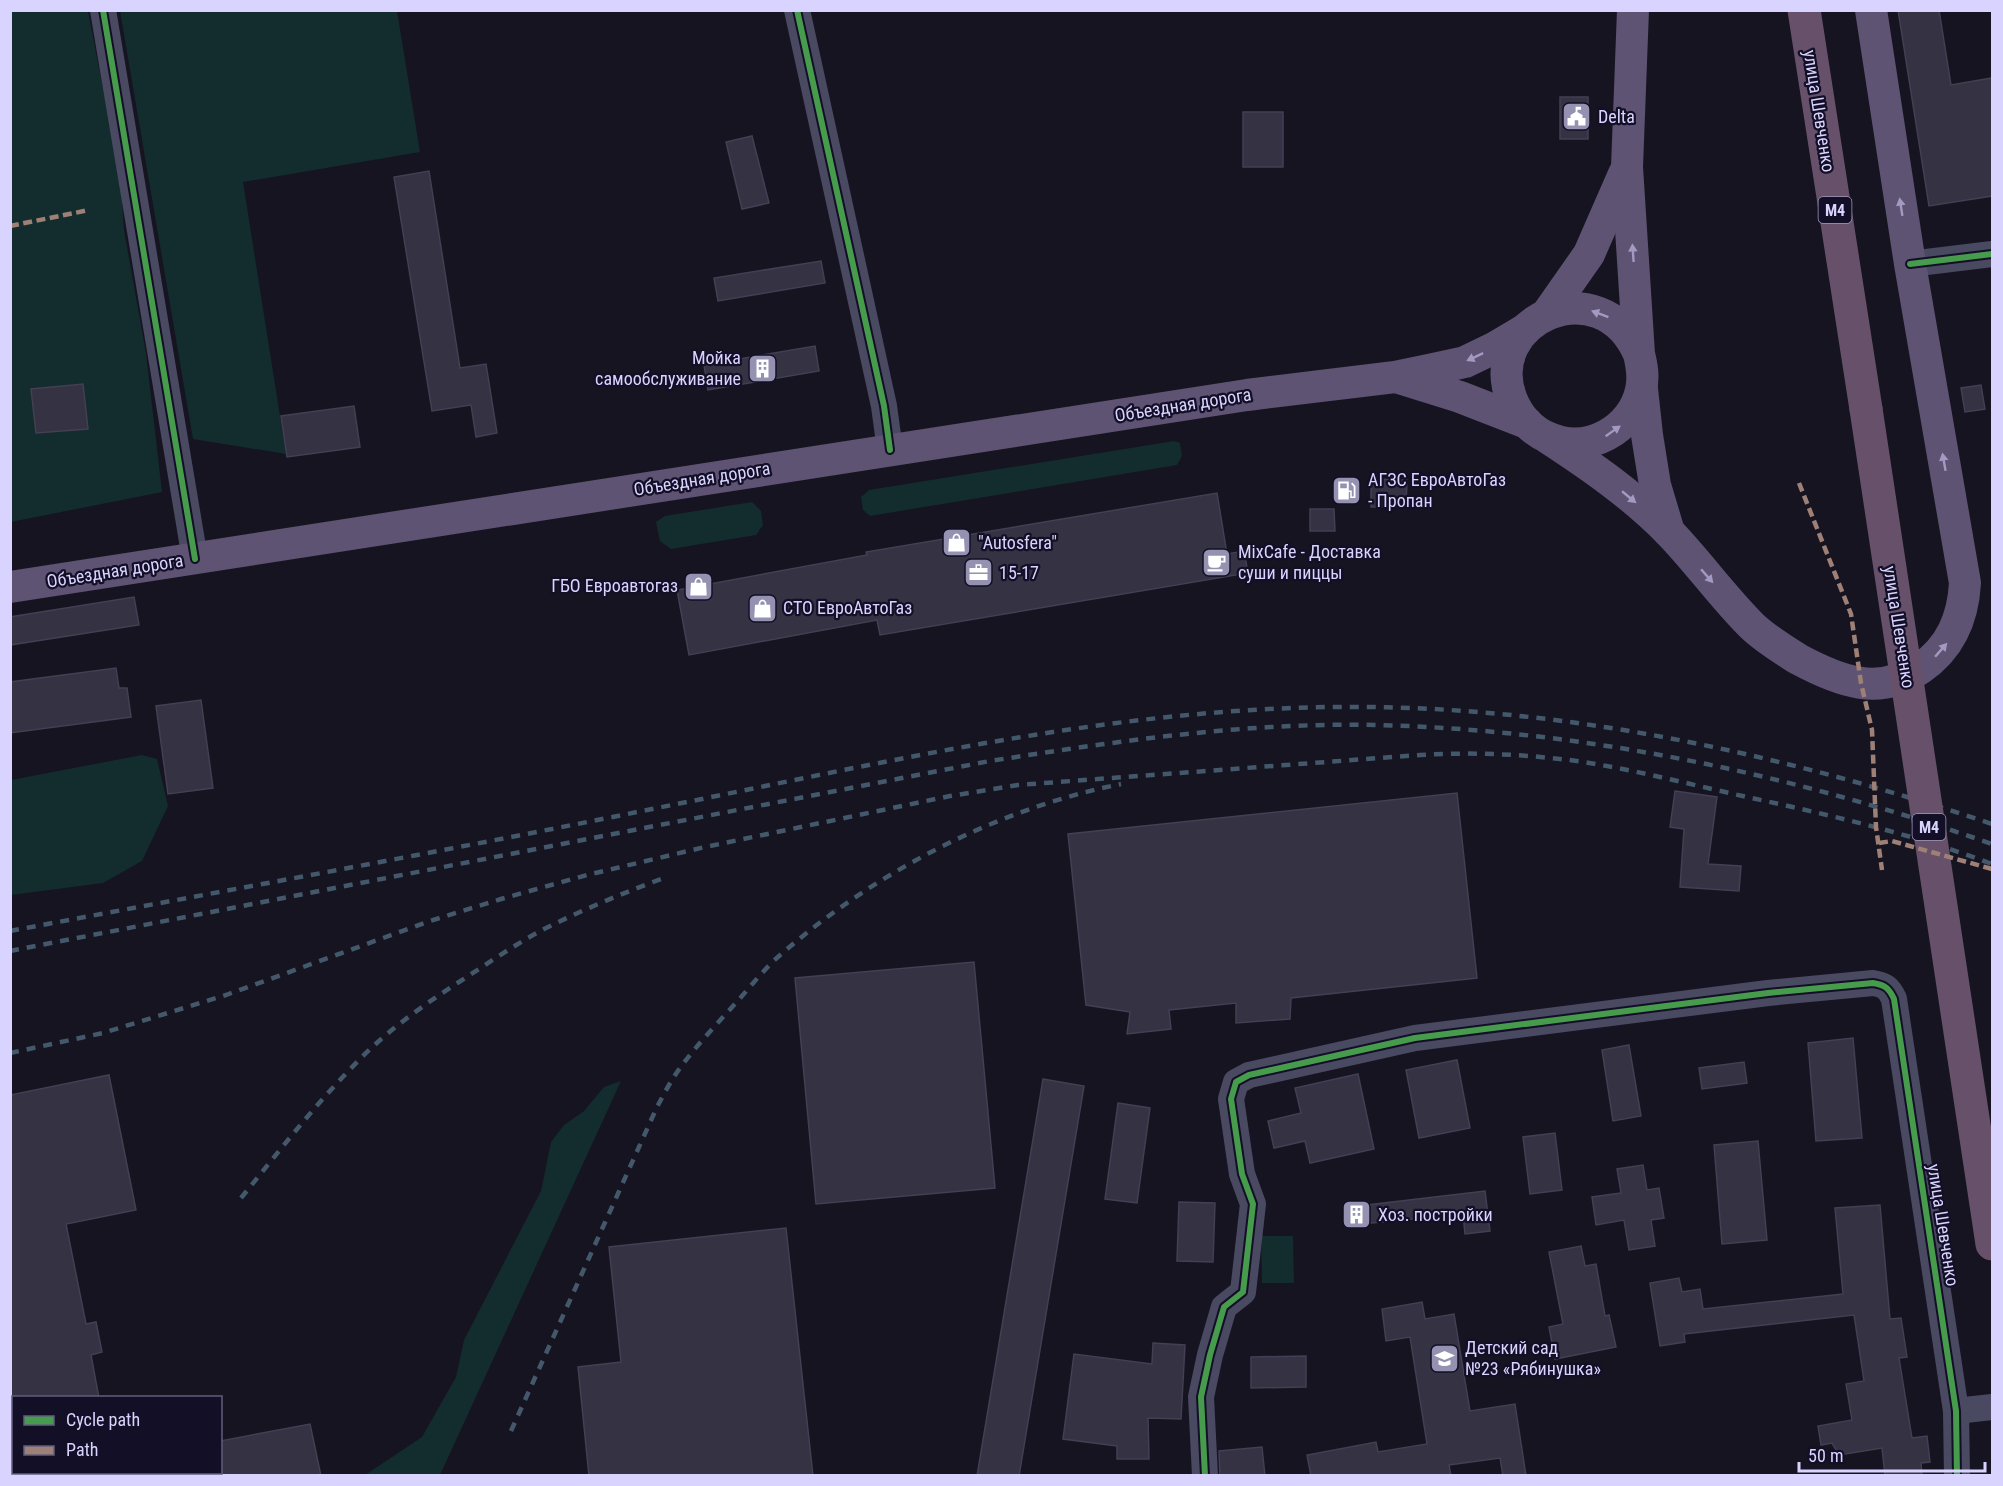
<svg xmlns="http://www.w3.org/2000/svg" width="2003" height="1486" font-family="'Roboto Condensed',sans-serif">
  <style>
    .green { fill: #132c2d }
    .building { fill: #343243; stroke: #433f54; stroke-width: 1.5 }
    .lines { fill: none; stroke-linecap: round; stroke-linejoin: round }
    .minor { stroke: #4a4962; stroke-width: 26 }
    .major { stroke: #5e5373; stroke-width: 32 }
    .highway { stroke: #67516a; stroke-width: 33 }
    .rail { stroke: #43596b; stroke-width: 4.5; stroke-dasharray: 9 8; stroke-linecap: butt }
    .highway-bridge { stroke: #67516a; stroke-width: 33 }
    .quiet { stroke: #9e8076; stroke-width: 4.5; stroke-dasharray: 9 4.5; stroke-linecap: butt }
    .cycleway-casing { stroke: #130f26; stroke-width: 10 }
    .cycleway { stroke: #469c4c; stroke-width: 6 }
    .oneway { fill: #a29ac0 }
    .labels { text-anchor: middle; stroke-width: 4.5; stroke-linejoin: round; paint-order: stroke }
    .shield { fill: #130f26; stroke: #9e99be; stroke-width: 1.5 }
    .shield-label { font-size: 16px; font-weight: bold; fill: #d9d4ff }
    .street-label { font-size: 18px; fill: #d9d4ff; stroke: #130f26 }
    .poi-label { font-size: 18px; fill: #d9d4ff; stroke: #130f26; text-anchor: start }
  </style>
  <rect width="100%" height="100%" fill="#161421"/>
  <!-- green -->
  <g class="green">
    <polygon points="11,11 88,11 120,176 124,230 146,353 162,492 11,522"/>
    <polygon points="120,11 397,11 420,152 243,182 286,454 193,439"/>
    <polygon points="1174,441 1180,443 1182,456 1177,465 870,516 863,510 861,497 869,490"/>
    <polygon points="752,502 761,511 763,525 756,535 671,549 660,541 656,522 665,516"/>
    <polygon points="142,755 157,759 168,806 142,861 103,883 11,895 11,780"/>
    <polygon points="621,1081 440,1475 365,1475 422,1437 456,1377 464,1340 541,1191 551,1142 564,1125 584,1111 604,1087"/>
    <polygon points="1261,1236 1293,1236 1294,1283 1262,1283"/>
  </g>
  <!-- building -->
  <g class="building">
    <polygon points="1898,10 1939,10 1951,85 1992,78 1992,196 1929,206"/>
    <rect x="1560" y="97" width="28" height="42"/>
    <rect x="1243" y="112" width="40" height="55"/>
    <polygon points="752,136 769,203 742,209 726,142"/>
    <polygon points="429,171 460,368 486,364 497,433 476,437 471,405 432,411 394,177"/>
    <polygon points="821,261 825,283 718,301 714,278"/>
    <polygon points="815,346 819,371 708,390 704,365"/>
    <polygon points="83,384 88,429 36,433 31,389"/>
    <polygon points="1981,385 1985,409 1965,412 1961,388"/>
    <polygon points="354,406 360,447 287,457 281,416"/>
    <polygon points="1371,479 1407,480 1406,507 1371,507"/>
    <polygon points="1217,493 1227,554 1244,551 1248,573 880,635 877,620 689,655 677,590 867,555 866,552"/>
    <polygon points="1310,509 1334,509 1335,531 1310,531"/>
    <polygon points="134,597 139,625 10,645 10,617"/>
    <polygon points="116,668 119,688 127,688 131,717 10,733 10,682"/>
    <polygon points="201,700 213,788 168,794 156,706"/>
    <polygon points="1675,791 1717,797 1708,864 1741,866 1739,891 1680,887 1684,829 1670,827"/>
    <polygon points="1457,793 1477,978 1291,998 1290,1019 1236,1023 1236,1003 1169,1010 1171,1029 1127,1034 1130,1012 1086,1005 1068,834"/>
    <polygon points="974,962 995,1188 816,1204 795,978"/>
    <polygon points="1853,1038 1862,1138 1816,1141 1808,1043"/>
    <polygon points="1629,1045 1641,1116 1613,1121 1602,1050"/>
    <polygon points="1457,1060 1470,1128 1419,1138 1406,1070"/>
    <polygon points="1744,1062 1747,1083 1702,1089 1699,1068"/>
    <polygon points="1358,1074 1374,1149 1310,1163 1305,1141 1274,1148 1268,1121 1301,1113 1295,1088"/>
    <polygon points="109,1075 136,1210 66,1224 86,1324 96,1322 102,1352 91,1355 99,1398 10,1398 10,1095"/>
    <polygon points="1043,1079 1084,1086 1019,1476 977,1476"/>
    <polygon points="1118,1103 1150,1108 1137,1203 1105,1199"/>
    <polygon points="1555,1133 1562,1190 1530,1194 1523,1137"/>
    <polygon points="1758,1141 1767,1240 1722,1244 1714,1145"/>
    <polygon points="1643,1165 1647,1190 1659,1188 1664,1218 1651,1220 1655,1246 1629,1250 1624,1220 1596,1225 1592,1197 1621,1193 1617,1169"/>
    <polygon points="1485,1191 1490,1231 1465,1234 1463,1214 1352,1225 1350,1207"/>
    <polygon points="1179,1202 1215,1203 1213,1262 1177,1261"/>
    <polygon points="1880,1205 1890,1319 1901,1318 1907,1357 1899,1358 1912,1438 1927,1436 1930,1462 1921,1463 1922,1476 1885,1476 1882,1448 1839,1455 1832,1443 1821,1445 1818,1426 1852,1420 1846,1384 1864,1381 1854,1315 1684,1334 1685,1342 1660,1346 1650,1283 1679,1278 1682,1292 1700,1289 1703,1309 1843,1294 1835,1208"/>
    <polygon points="786,1228 813,1476 589,1476 578,1367 621,1362 609,1247"/>
    <polygon points="1581,1246 1585,1266 1596,1264 1605,1316 1609,1315 1616,1347 1555,1359 1549,1327 1563,1324 1549,1252"/>
    <polygon points="1422,1302 1425,1319 1454,1314 1470,1411 1515,1404 1526,1476 1503,1476 1500,1458 1449,1465 1451,1476 1311,1476 1307,1455 1376,1442 1378,1452 1427,1444 1410,1337 1386,1341 1382,1309"/>
    <polygon points="1153,1343 1185,1345 1181,1419 1148,1418 1149,1459 1117,1459 1117,1446 1063,1439 1074,1354 1152,1364"/>
    <polygon points="1306,1356 1306,1387 1251,1388 1251,1357"/>
    <polygon points="310,1424 321,1476 220,1476 220,1441"/>
    <polygon points="1262,1447 1265,1476 1220,1476 1219,1451"/>
  </g>
  <g class="lines">
    <!-- minor -->
    <g class="minor">
      <polyline points="103,10 195,559"/>
      <polyline points="797,10 884,406 890,450"/>
      <polyline points="1910,264 1992,254"/>
      <polyline points="1956,1411 1992,1407"/>
      <path d="M 1205,1476 L 1201,1397 L 1210,1355 L 1224,1307 L 1243,1292 L 1253,1204 L 1242,1174 L 1231,1099 L 1236,1082 L 1249,1075 L 1415,1038 L 1768,993 L 1873,983 C 1885,985 1889,988 1894,999 L 1956,1411 L 1957,1476"/>
    </g>
    <!-- major -->
    <g class="major">
      <path d="M 1633,10 L 1627,167 L 1639,354 C 1642,366 1644,377 1641,390 C 1633,429 1588,455 1549,438 C 1532,431 1519,417 1512,400 C 1480,321 1600,265 1639,354"/>
      <polyline points="1547,314 1589,254 1624,174"/>
      <polyline points="1399,378 1460,397 1527,423"/>
      <polyline points="1642,389 1647,435 1655,485 1669,532"/>
      <path d="M 1548,438 C 1591,466 1634,496 1670,533 C 1698,562 1722,596 1751,625 C 1764,638 1782,649 1798,659 C 1839,681 1879,697 1921,668 C 1951,647 1963,618 1965,583 L 1910,264 L 1871,10"/>
      <polyline points="10,587 1247,395 1395,377 1429,370 1465,362 1494,348 1526,329"/>
    </g>
    <!-- highway -->
    <polyline class="highway" points="1804,10 1866,409"/>
    <!-- rail -->
    <g class="rail">
      <path d="M 10,931 C 223,891 435,853 647,810 C 885,763 1123,704 1368,707 C 1580,709 1792,757 1992,824"/>
      <path d="M 10,951 L 990,761 C 1118,741 1247,722 1377,725 C 1586,730 1795,775 1992,844"/>
      <path d="M 10,1053 L 103,1033 L 226,995 L 430,921 L 501,899 L 587,875 L 705,847 L 950,796 L 1018,785 L 1420,755 C 1469,752 1520,754 1569,760 C 1629,768 1688,784 1747,797 C 1830,815 1913,834 1992,864"/>
      <path d="M 241,1198 C 280,1150 318,1101 362,1057 C 391,1028 425,1004 459,982 C 487,964 514,945 544,929 C 582,910 621,894 661,879"/>
      <path d="M 511,1431 L 657,1107 C 664,1094 671,1080 680,1068 C 696,1046 715,1026 733,1006 C 748,990 762,971 779,956 C 875,872 996,809 1121,784"/>
    </g>
    <!-- highway-bridge -->
    <polyline class="highway-bridge" points="1866,409 1992,1244"/>
    <!-- quiet -->
    <g class="quiet">
      <polyline points="10,226 89,210"/>
      <polyline points="1799,483 1851,614 1861,683 1872,730 1876,827 1882,870"/>
      <polyline points="1879,843 1892,841 1992,869"/>
    </g>
    <defs>
      <g id="cycleway">
        <polyline points="103,10 195,559"/>
        <polyline points="797,10 884,406 890,450"/>
        <polyline points="1910,264 1992,254"/>
        <path d="M 1205,1476 L 1201,1397 L 1210,1355 L 1224,1307 L 1243,1292 L 1253,1204 L 1242,1174 L 1231,1099 L 1236,1082 L 1249,1075 L 1415,1038 L 1768,993 L 1873,983 C 1885,985 1889,988 1894,999 L 1956,1411 L 1957,1476"/>
      </g>
    </defs>
    <!-- cycleway casing -->
    <use href="#cycleway" class="cycleway-casing"/>
    <!-- cycleway -->
    <use href="#cycleway" class="cycleway"/>
  </g>
  <!-- one-way arrows -->
  <defs><path id="oneway-solid" d="M-6-.8H1V-3.2L6.5 0L1 3.2V.8H-6Z" transform="scale(1.5)"/></defs>
  <g class="oneway">
    <use href="#oneway-solid" transform="translate(1901 207) rotate(-99)"/>
    <use href="#oneway-solid" transform="translate(1633 253) rotate(-94)"/>
    <use href="#oneway-solid" transform="translate(1600 314) rotate(-159)"/>
    <use href="#oneway-solid" transform="translate(1475 357) rotate(155)"/>
    <use href="#oneway-solid" transform="translate(1613 431) rotate(-35)"/>
    <use href="#oneway-solid" transform="translate(1944 462) rotate(-100)"/>
    <use href="#oneway-solid" transform="translate(1629 497) rotate(40)"/>
    <use href="#oneway-solid" transform="translate(1707 576) rotate(49)"/>
    <use href="#oneway-solid" transform="translate(1941 650) rotate(-49)"/>
  </g>
  <!-- icons -->
  <defs>
    <symbol id="civic-square" viewBox="-11 -11 22 22"><rect x="-9" y="-9" width="18" height="18" rx="4" fill="#9591b1" stroke="#130f26"/><path d="M-.6-6.5H3V-4.5H.6V-3L4-1V1h2V6H-6V1h2V-1L-.6-3ZM-1.2 2.5V6h2.4V2.5Z" fill="#fff"/></symbol>
    <symbol id="building-square" viewBox="-11 -11 22 22"><rect x="-9" y="-9" width="18" height="18" rx="4" fill="#9591b1" stroke="#130f26"/><path d="M-4-6H4V6H1V3H-1V6H-4ZM-2.5-4.3h1.7v1.8h-1.7ZM.8-4.3h1.7v1.8H.8ZM-2.5-1h1.7V.8h-1.7ZM.8-1h1.7V.8H.8Z" fill="#fff"/></symbol>
    <symbol id="fuel-square" viewBox="-11 -11 22 22"><rect x="-9" y="-9" width="18" height="18" rx="4" fill="#9591b1" stroke="#130f26"/><path d="M-5.5-6h7V0h2V4h1.3V-2.5L3-4.5l.8-.8L6-3V5H2.5V1h-1V6h-7ZM-4.2-4.7v3.2H.2V-4.7Z" fill="#fff"/></symbol>
    <symbol id="shop-square" viewBox="-11 -11 22 22"><rect x="-9" y="-9" width="18" height="18" rx="4" fill="#9591b1" stroke="#130f26"/><path d="M-5-2.5h2.3a2.7 3.5 0 0 1 5.4 0H5L5.5 6h-11ZM-1.5-2.5h3a1.5 2.3 0 0 0-3 0Z" fill="#fff"/></symbol>
    <symbol id="cafe-square" viewBox="-11 -11 22 22"><rect x="-9" y="-9" width="18" height="18" rx="4" fill="#9591b1" stroke="#130f26"/><path d="M-5.5-4.5H6V0H3Q3 3.5 0 3.5H-2.5Q-5.5 3.5-5.5 0ZM3-3.2v2h1.7v-2ZM-6 4.5H4V6H-6Z" fill="#fff"/></symbol>
    <symbol id="office-square" viewBox="-11 -11 22 22"><rect x="-9" y="-9" width="18" height="18" rx="4" fill="#9591b1" stroke="#130f26"/><path d="M-6-3h4V-5.5h4V-3h4V5H-6ZM-1-4.5V-3h2v-1.5ZM-6 0V1H6V0Z" fill="#fff"/></symbol>
    <symbol id="school-square" viewBox="-11 -11 22 22"><rect x="-9" y="-9" width="18" height="18" rx="4" fill="#9591b1" stroke="#130f26"/><path d="M0-5L7-2L0 1L-7-2ZM-4 1L0 2.5L4 1V4Q0 6-4 4Z" fill="#fff"/></symbol>
  </defs>
  <g fill-rule="evenodd">
    <use href="#civic-square" x="1560" y="100" width="33" height="33"/>
    <use href="#building-square" x="746" y="352" width="33" height="33"/>
    <use href="#fuel-square" x="1330" y="474" width="33" height="33"/>
    <use href="#shop-square" x="940" y="526" width="33" height="33"/>
    <use href="#cafe-square" x="1200" y="546" width="33" height="33"/>
    <use href="#office-square" x="962" y="556" width="33" height="33"/>
    <use href="#shop-square" x="682" y="570" width="33" height="33"/>
    <use href="#shop-square" x="746" y="592" width="33" height="33"/>
    <use href="#building-square" x="1340" y="1198" width="33" height="33"/>
    <use href="#school-square" x="1428" y="1342" width="33" height="33"/>
  </g>
  <g class="labels">
    <!-- shield labels -->
    <g class="shield">
      <rect x="1818.5" y="197" width="33" height="26" rx="4.5"/>
      <rect x="1912.5" y="814" width="33" height="26" rx="4.5"/>
    </g>
    <g class="shield-label">
      <text x="1835" y="216">M4</text>
      <text x="1929" y="833">M4</text>
    </g>
    <!-- street labels -->
    <g class="street-label">
      <text transform="translate(1819 111) rotate(81)" y="6">улица Шевченко</text>
      <text transform="translate(1183 405) rotate(-9)" y="6">Объездная дорога</text>
      <text transform="translate(702 479) rotate(-9)" y="6">Объездная дорога</text>
      <text transform="translate(115 571) rotate(-9)" y="6">Объездная дорога</text>
      <text transform="translate(1899 627) rotate(81)" y="6">улица Шевченко</text>
      <text transform="translate(1943 1225) rotate(81)" y="6">улица Шевченко</text>
    </g>
    <!-- poi labels -->
    <g class="poi-label">
      <text x="1598" y="123">Delta</text>
      <text x="741" y="364" text-anchor="end">Мойка<tspan x="741" dy="21">самообслуживание</tspan></text>
      <text x="1368" y="486">АГЗС ЕвроАвтоГаз<tspan x="1368" dy="21">- Пропан</tspan></text>
      <text x="978" y="549">"Autosfera"</text>
      <text x="1238" y="558">MixCafe - Доставка<tspan x="1238" dy="21">суши и пиццы</tspan></text>
      <text x="999" y="579">15-17</text>
      <text x="678" y="592" text-anchor="end">ГБО Евроавтогаз</text>
      <text x="783" y="614">СТО ЕвроАвтоГаз</text>
      <text x="1378" y="1221">Хоз. постройки</text>
      <text x="1465" y="1354">Детский сад<tspan x="1465" dy="21">№23 «Рябинушка»</tspan></text>
    </g>
  </g>
  <!-- border -->
  <rect width="2003" height="1486" fill="none" stroke="#d9d4ff" stroke-width="24"/>
  <!-- legend -->
  <rect x="12" y="1396" width="210" height="78" fill="#130f26" stroke="#625e7d" stroke-width="1.5"/>
  <rect x="24" y="1416" width="30" height="9" fill="#469c4c" stroke="#625e7d" stroke-width="1.5"/>
  <text x="66" y="1426" font-size="18" fill="#d9d4ff">Cycle path</text>
  <rect x="24" y="1446" width="30" height="9" fill="#9e8076" stroke="#625e7d" stroke-width="1.5"/>
  <text x="66" y="1456" font-size="18" fill="#d9d4ff">Path</text>
  <!-- scale -->
  <path d="M1799 1462v9h186v-9" fill="none" stroke="#d9d4ff" stroke-width="3"/>
  <text x="1808" y="1462" font-size="18" fill="#d9d4ff" stroke="#130f26" stroke-width="4.5" paint-order="stroke">50 m</text>
</svg>
